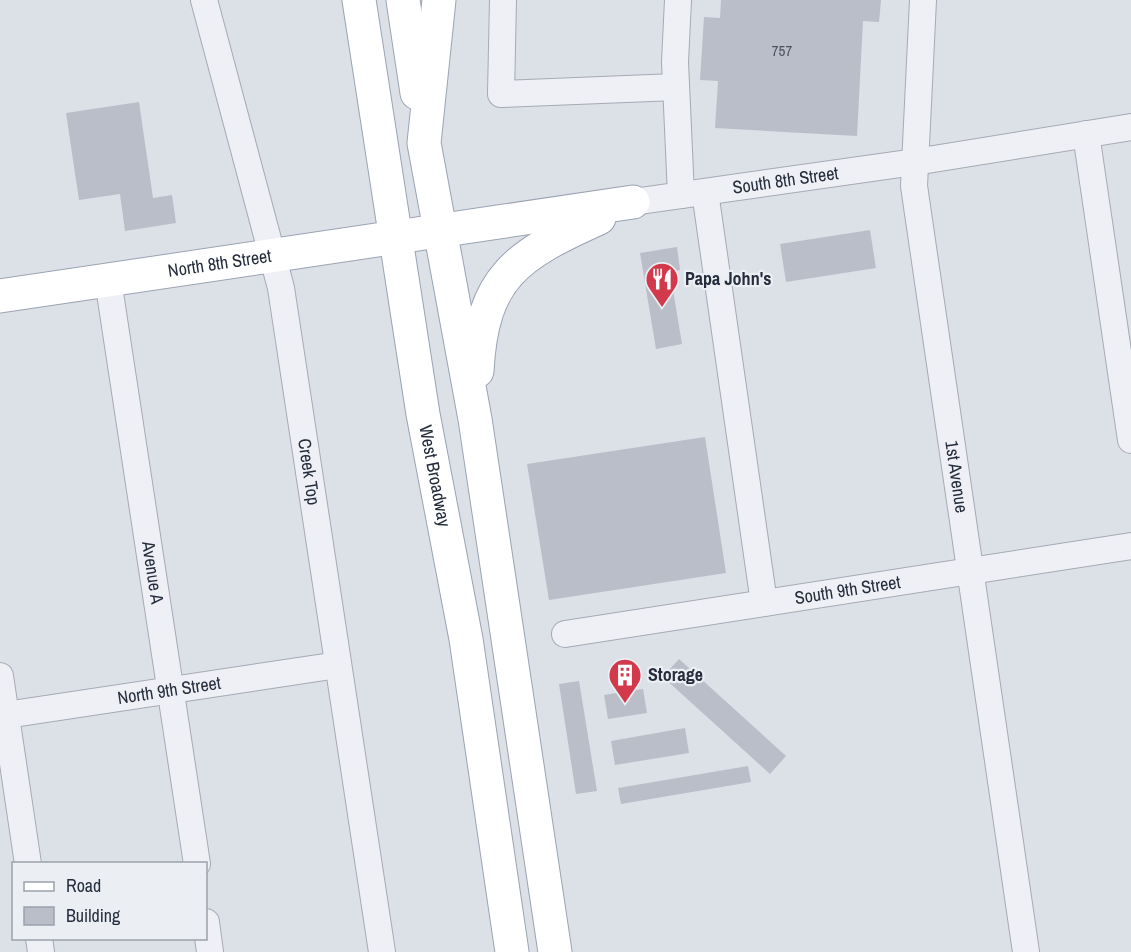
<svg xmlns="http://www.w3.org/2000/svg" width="1131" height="952" font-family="'Archivo Narrow',sans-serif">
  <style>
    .building { fill: #b9bec9 }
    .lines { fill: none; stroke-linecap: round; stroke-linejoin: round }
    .minor-casing { stroke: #a5aab4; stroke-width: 28 }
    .major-casing { stroke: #9ba3b3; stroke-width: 35 }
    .minor { stroke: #eef0f5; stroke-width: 26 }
    .major { stroke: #fff; stroke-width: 33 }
    .labels { text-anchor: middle; stroke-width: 4.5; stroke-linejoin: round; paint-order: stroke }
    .number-label { font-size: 15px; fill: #4a5160 }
    .street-label { font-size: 18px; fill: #252d3d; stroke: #ebeff4 }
    .poi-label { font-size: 18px; font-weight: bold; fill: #252d3d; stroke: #ebeff4; text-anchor: start }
  </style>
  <rect width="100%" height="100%" fill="#dce0e7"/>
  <!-- building -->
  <g class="building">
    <polygon points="721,0 881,0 879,22 863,21 857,136 715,128 718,81 700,80 704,17 720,18"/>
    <polygon points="139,102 153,198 172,195 176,223 125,231 120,194 79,200 66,113"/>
    <polygon points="870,230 876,268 786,282 780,244"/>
    <polygon points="677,247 680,270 670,272 682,344 656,349 640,253"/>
    <polygon points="705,437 726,573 549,600 527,464"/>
    <polygon points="679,659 786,756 770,774 663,677"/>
    <polygon points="579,681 597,791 576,794 559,684"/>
    <polygon points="643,689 647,713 608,719 604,695"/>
    <polygon points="685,728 689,753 615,765 611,741"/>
    <polygon points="748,766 751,782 621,804 618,788"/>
  </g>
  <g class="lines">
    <defs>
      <g id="minor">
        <path id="s1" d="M 204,0 L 281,288 L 382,952"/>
        <polyline points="503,0 501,94 676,87"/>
        <polyline points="678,0 675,62 681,195"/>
        <path id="s2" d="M 923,0 L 914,186 L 1026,952"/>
        <polyline points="1086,134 1131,440"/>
        <polyline points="705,192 764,603"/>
        <path id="s3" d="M 633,202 L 915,162 L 1131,127"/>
        <path id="s4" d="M 108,280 L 197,864"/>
        <path id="s5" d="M 565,634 L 1131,546"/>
        <polyline points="0,676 28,864"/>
        <path id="s6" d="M 0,716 L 338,665"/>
        <polyline points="206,922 210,952"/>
        <polyline points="39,938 41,952"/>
      </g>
      <g id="major">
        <path id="s7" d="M 359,0 L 423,414 L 466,639 L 512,952"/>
        <polyline points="403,0 417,93"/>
        <polyline points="439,0 424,143 475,419 555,952"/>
        <path id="s8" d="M 0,296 L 633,202"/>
        <path d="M 477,371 C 482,276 517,255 599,218"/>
      </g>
    </defs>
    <!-- minor casing -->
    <use href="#minor" class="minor-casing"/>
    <!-- major casing -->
    <use href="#major" class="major-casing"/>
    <!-- minor -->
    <use href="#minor" class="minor"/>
    <!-- major -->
    <use href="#major" class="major"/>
  </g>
  <!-- icons -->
  <defs>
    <symbol id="restaurant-pin" viewBox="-11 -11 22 30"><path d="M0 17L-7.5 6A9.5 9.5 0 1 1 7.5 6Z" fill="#d23a4c" stroke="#ebeff4"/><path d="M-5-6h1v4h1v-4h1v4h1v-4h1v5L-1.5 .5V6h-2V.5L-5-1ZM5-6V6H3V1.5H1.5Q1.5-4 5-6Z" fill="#fff"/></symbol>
    <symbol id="building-pin" viewBox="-11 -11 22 30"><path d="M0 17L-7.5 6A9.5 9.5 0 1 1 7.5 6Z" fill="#d23a4c" stroke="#ebeff4"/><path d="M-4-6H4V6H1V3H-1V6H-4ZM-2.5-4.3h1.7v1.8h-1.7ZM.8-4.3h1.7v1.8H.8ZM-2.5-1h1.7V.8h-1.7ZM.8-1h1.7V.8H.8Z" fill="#fff"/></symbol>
  </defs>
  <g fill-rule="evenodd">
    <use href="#restaurant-pin" x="643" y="260" width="38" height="52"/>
    <use href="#building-pin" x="606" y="656" width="38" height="52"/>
  </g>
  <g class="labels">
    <!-- number labels -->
    <g class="number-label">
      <text x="782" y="56">757</text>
    </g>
    <!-- street labels -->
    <g class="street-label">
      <text dy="6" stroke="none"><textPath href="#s3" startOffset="154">South 8th Street</textPath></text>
      <text dy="6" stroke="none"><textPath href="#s8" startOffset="222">North 8th Street</textPath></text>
      <text dy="6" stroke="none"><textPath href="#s1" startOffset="484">Creek Top</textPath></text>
      <text dy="6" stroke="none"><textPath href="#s7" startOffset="482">West Broadway</textPath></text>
      <text dy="6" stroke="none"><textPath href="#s2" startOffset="480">1st Avenue</textPath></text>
      <text dy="6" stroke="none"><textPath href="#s4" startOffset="296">Avenue A</textPath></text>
      <text dy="6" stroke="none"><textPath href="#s5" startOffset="286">South 9th Street</textPath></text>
      <text dy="6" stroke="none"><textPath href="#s6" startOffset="171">North 9th Street</textPath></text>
    </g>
    <!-- poi labels -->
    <g class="poi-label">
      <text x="685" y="285">Papa John's</text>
      <text x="648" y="681">Storage</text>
    </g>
  </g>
  <!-- legend -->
  <rect x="12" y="862" width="195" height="78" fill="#ebeff4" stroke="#9ca1ab" stroke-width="1.5"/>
  <rect x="24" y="882" width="30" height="9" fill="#ffffff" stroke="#9ca1ab" stroke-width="1.5"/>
  <text x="66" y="892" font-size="18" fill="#252d3d">Road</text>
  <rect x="24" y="907" width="30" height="18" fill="#b9bec9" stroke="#9ca1ab" stroke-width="1.5"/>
  <text x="66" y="922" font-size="18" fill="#252d3d">Building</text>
</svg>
